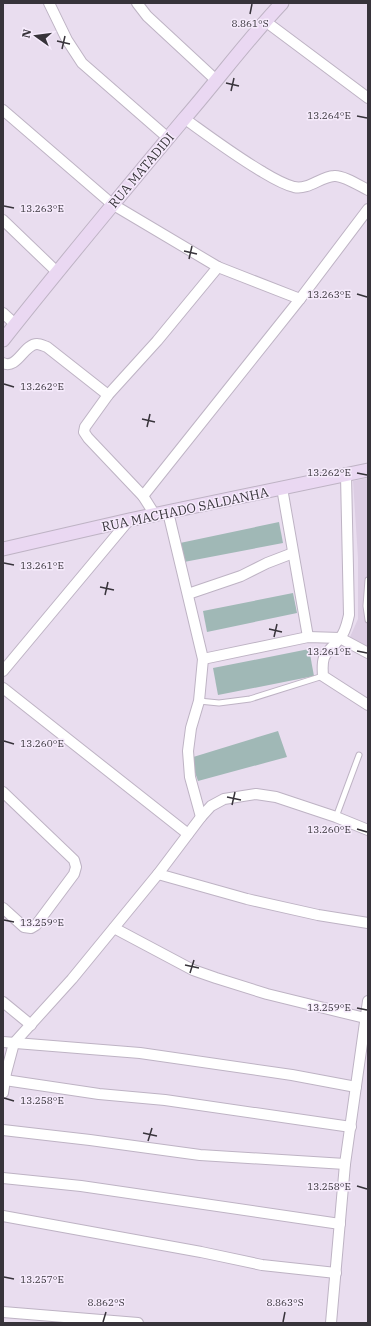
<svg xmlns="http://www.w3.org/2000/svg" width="371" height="1326" font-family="'IBM Plex Serif',serif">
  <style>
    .built { fill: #dccde3 }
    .building { fill: #a0b8b6 }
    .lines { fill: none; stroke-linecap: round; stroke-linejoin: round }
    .lane-casing { stroke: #beb3c4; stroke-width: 7 }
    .street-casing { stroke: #beb3c4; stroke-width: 12 }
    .secondary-casing { stroke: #beb3c4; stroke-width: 15 }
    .lane { stroke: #fff; stroke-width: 5 }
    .street { stroke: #fff; stroke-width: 10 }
    .secondary { stroke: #ead8f2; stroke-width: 13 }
    .ticks { fill: none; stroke: #37333a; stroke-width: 1.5 }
    .labels { text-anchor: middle; stroke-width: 3; stroke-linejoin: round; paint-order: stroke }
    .street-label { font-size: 13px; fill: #37333a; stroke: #f6ebfc }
    .ticks-label { font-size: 10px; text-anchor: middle; fill: #37333a; stroke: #f6ebfc; stroke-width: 3; stroke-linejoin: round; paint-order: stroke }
  </style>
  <rect width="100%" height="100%" fill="#e9ddef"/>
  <!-- built -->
  <polygon class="built" points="368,478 368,647 350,637 358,619 358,558 353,481"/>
  <!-- building -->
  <g class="building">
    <polygon points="279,522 283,543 184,562 180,543"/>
    <polygon points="293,593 297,613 207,632 203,611"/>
    <polygon points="309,649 314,676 218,695 213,668"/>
    <polygon points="278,731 287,757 198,781 190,758"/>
  </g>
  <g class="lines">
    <defs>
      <g id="lane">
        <polyline points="368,580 366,606 368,620"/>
        <polyline points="199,701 219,703 250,699 323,676"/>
        <polyline points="336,817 359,755"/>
      </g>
      <g id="street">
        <polyline points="49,3 67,40 82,63 168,138"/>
        <polyline points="137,3 147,16 216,80"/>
        <polyline points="265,21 368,98"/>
        <polyline points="3,110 112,204 218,267 300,299"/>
        <path d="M 185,119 C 210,137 234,155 261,171 C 271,177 282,184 294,187 C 309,190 320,177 334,176 C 343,175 360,186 368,190"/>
        <polyline points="3,220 57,272"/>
        <polyline points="3,313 15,324"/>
        <path d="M 3,363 C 17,370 24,344 37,344 C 40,344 44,346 47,347 L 108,395"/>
        <path d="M 346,475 L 349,615 C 347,623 346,631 340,638 C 327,655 321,651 323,676 L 368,705"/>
        <polyline points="282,488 308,637"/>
        <polyline points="143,496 300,299 368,209"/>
        <polyline points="168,512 203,659 199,701 191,728 188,751 190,777 201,817"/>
        <polyline points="155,515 143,496 88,438 84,432 85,427 108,395 157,341 218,267"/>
        <polyline points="188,594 241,576 267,563 293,553"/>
        <polyline points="203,659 308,637 340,638 368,653"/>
        <polyline points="3,671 129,520"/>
        <polyline points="3,688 188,834"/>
        <polyline points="3,792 74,860 76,867 74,874 36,925 31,928 24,927 3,908"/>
        <polyline points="158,874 247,899 318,915 368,923"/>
        <polyline points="114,928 193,970 216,978 267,994 365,1018"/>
        <polyline points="3,1002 31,1025"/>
        <polyline points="3,1042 140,1053 292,1075 356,1087"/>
        <polyline points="5,1080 99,1094 165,1100 351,1127"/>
        <polyline points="3,1093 6,1073 14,1043 72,979 158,874 201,817 211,806 224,799 256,794 276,797 336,817 368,830"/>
        <polyline points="3,1130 90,1140 200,1155 345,1164"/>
        <polyline points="3,1178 81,1186 340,1224"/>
        <polyline points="3,1216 201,1252 262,1265 336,1273"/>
        <polyline points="3,1312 138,1323"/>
        <polyline points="331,1323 345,1164 368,1001"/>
      </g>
      <g id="secondary">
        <path d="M 3,340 C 62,265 123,192 184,119 C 217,81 247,40 282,3"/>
        <polyline points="3,549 129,520 368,470"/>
      </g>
    </defs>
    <!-- lane casing -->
    <use href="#lane" class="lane-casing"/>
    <!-- street casing -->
    <use href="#street" class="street-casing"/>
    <!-- secondary casing -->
    <use href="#secondary" class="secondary-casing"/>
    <!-- lane -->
    <use href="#lane" class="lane"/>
    <!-- street -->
    <use href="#street" class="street"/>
    <!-- secondary -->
    <use href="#secondary" class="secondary"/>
  </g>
  <!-- ticks -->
  <path class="ticks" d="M 250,14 L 252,4M 57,41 L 70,44M 62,49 L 65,36M 226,83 L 239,86M 231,91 L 234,78M 357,116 L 367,118M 4,206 L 14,208M 184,251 L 197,254M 189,259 L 192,246M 357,294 L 367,297M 4,384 L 14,387M 142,419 L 155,422M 147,427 L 150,414M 357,473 L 367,475M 4,563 L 14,565M 100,587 L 114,590M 105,595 L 108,582M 269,629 L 282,632M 274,637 L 277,624M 357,651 L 367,653M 4,741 L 14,744M 227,797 L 241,800M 232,805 L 235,792M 357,829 L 367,832M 4,920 L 14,922M 185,965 L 199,968M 190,973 L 194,960M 357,1008 L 367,1010M 4,1098 L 14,1101M 143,1133 L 157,1136M 148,1141 L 152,1128M 357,1186 L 367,1189M 4,1277 L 14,1279M 103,1322 L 106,1312M 283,1322 L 285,1312"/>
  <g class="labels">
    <!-- street labels -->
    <g class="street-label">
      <text transform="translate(141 170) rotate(-50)" y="5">RUA MATADIDI</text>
      <text transform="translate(185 509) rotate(-12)" y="5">RUA MACHADO SALDANHA</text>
    </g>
  </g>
  <g class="ticks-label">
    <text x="250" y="27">8.861°S</text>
    <text x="329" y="119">13.264°E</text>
    <text x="42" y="212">13.263°E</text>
    <text x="329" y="298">13.263°E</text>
    <text x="42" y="390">13.262°E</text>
    <text x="329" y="476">13.262°E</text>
    <text x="42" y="569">13.261°E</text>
    <text x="329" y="655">13.261°E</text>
    <text x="42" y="747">13.260°E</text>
    <text x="329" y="833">13.260°E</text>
    <text x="42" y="926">13.259°E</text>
    <text x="329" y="1011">13.259°E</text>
    <text x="42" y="1104">13.258°E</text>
    <text x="329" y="1190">13.258°E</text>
    <text x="42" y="1283">13.257°E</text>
    <text x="106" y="1306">8.862°S</text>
    <text x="285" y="1306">8.863°S</text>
  </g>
  <!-- border -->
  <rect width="371" height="1326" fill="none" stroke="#37333a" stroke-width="8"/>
  <!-- north arrow -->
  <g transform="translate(36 36) rotate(284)" stroke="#f6ebfc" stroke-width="3" paint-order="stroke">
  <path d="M0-3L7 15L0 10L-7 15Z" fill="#37333a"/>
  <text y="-6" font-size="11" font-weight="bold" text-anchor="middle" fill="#37333a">N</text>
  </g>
</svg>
